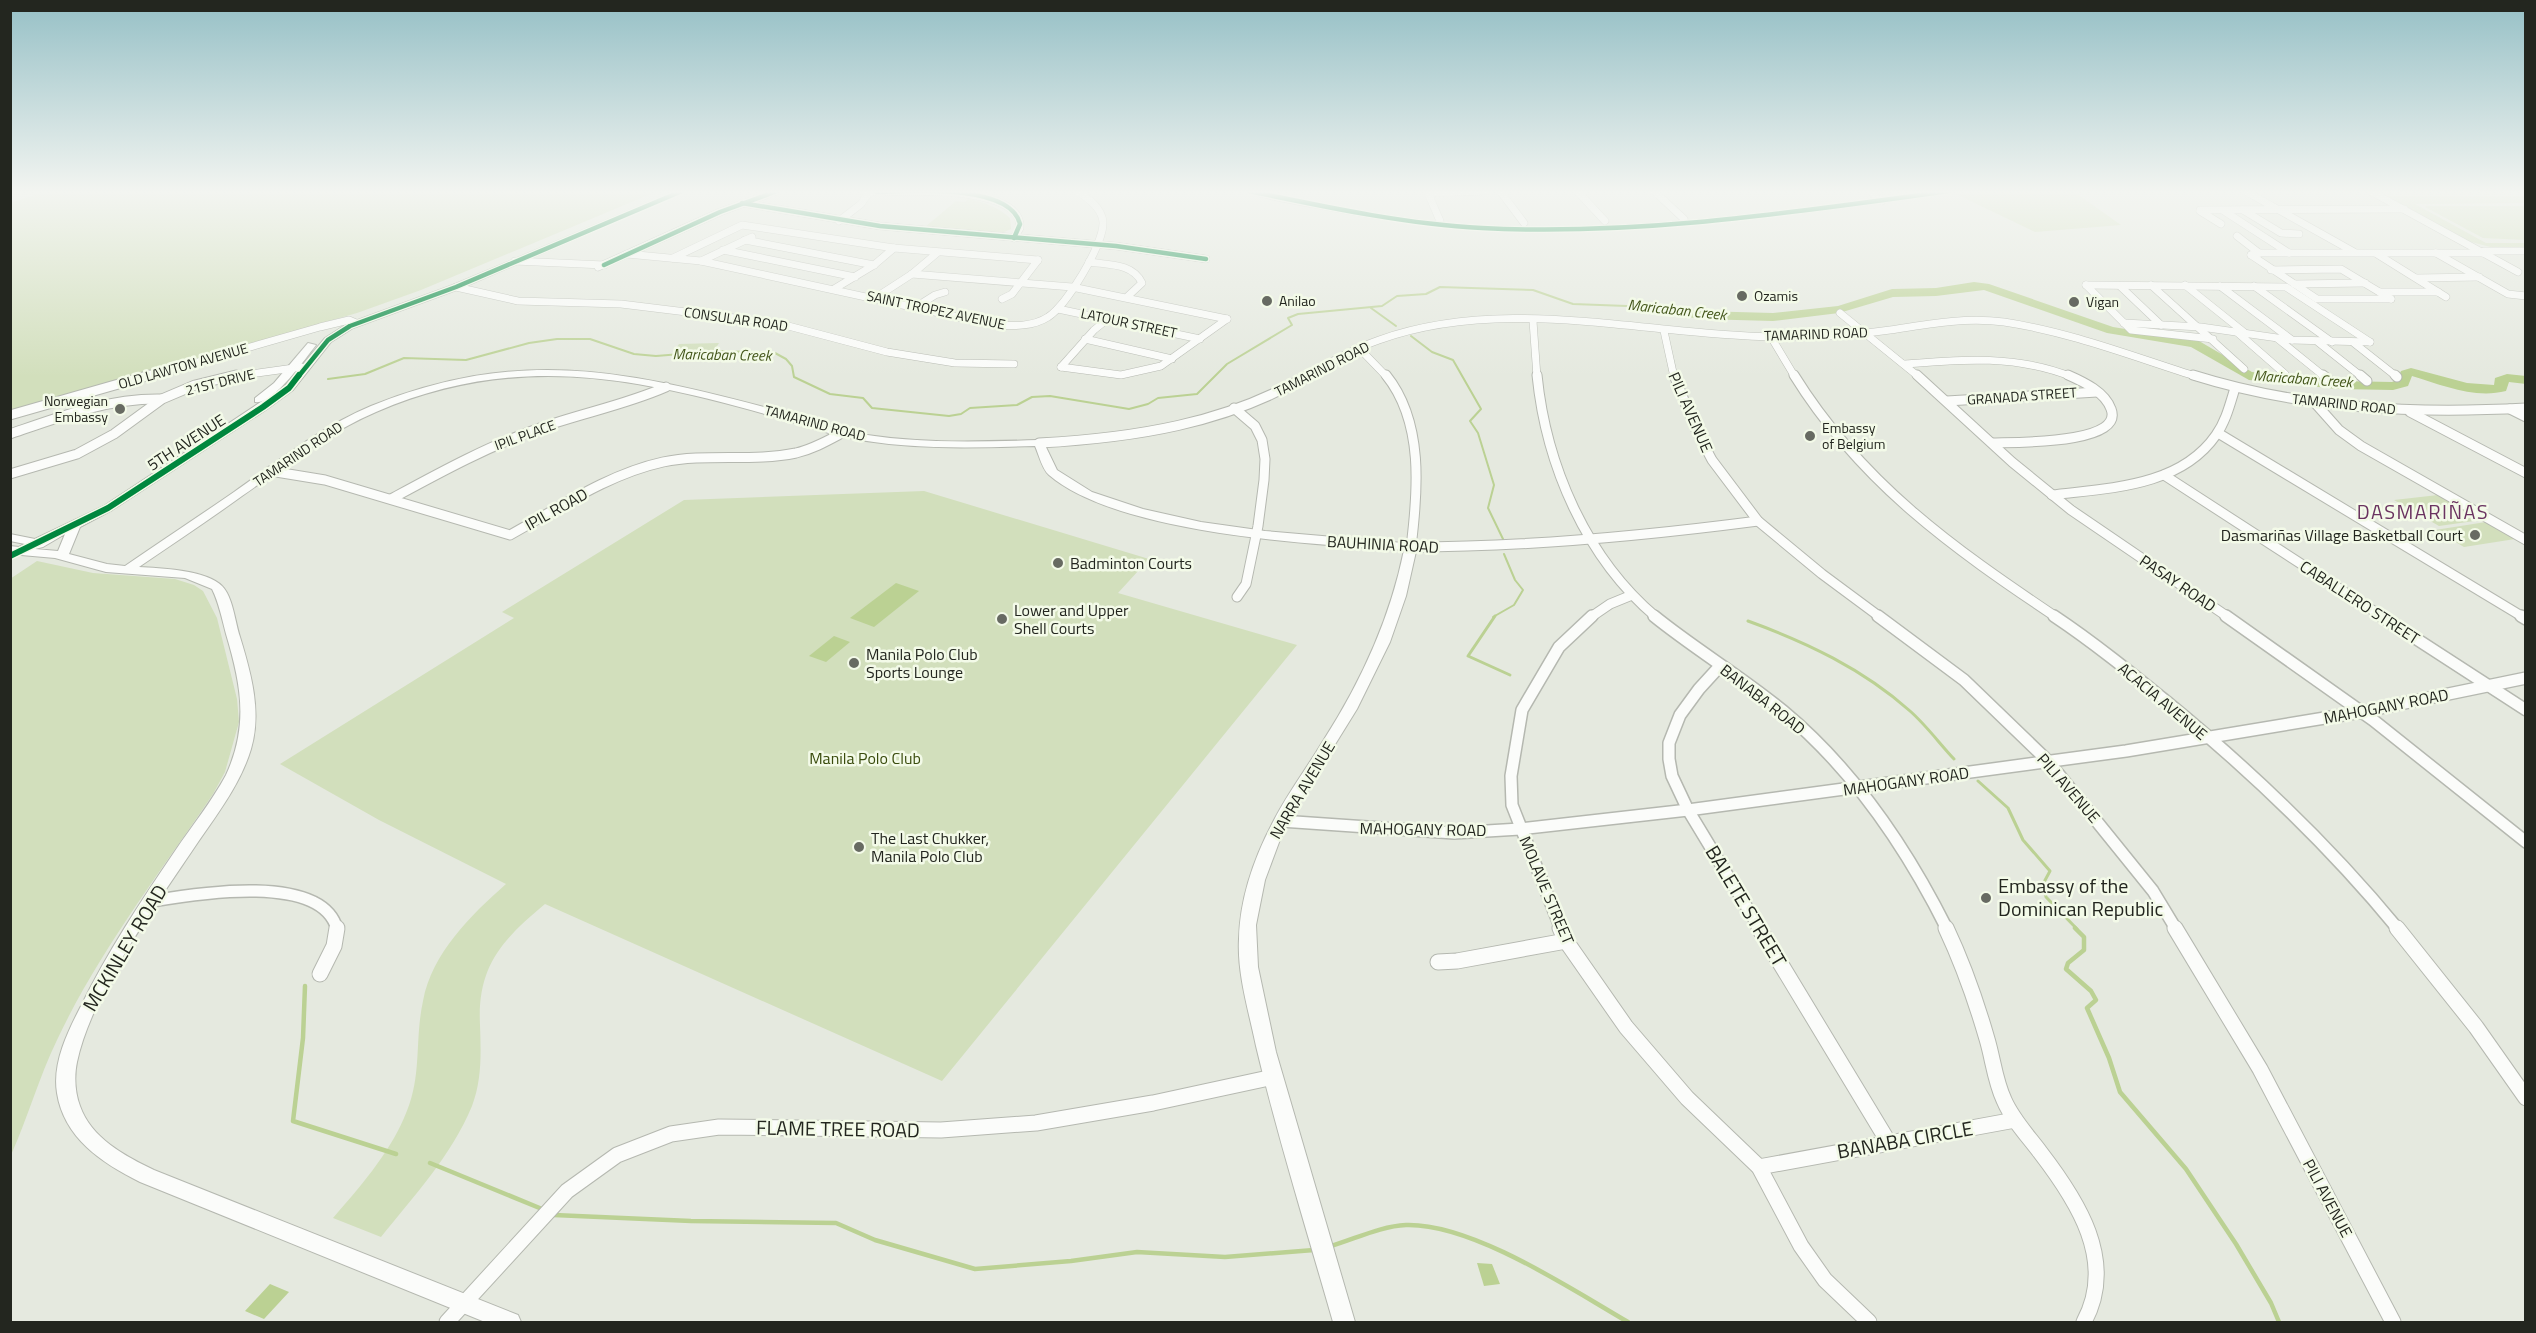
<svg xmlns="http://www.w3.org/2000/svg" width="2536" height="1333" font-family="'Titillium Web',sans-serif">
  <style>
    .green { fill: #d2dfbc }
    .water { fill: #bbd193 }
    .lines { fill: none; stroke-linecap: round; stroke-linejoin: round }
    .stream-far2 { stroke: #bbd193; stroke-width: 2 }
    .stream-far1 { stroke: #bbd193; stroke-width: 3 }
    .stream { stroke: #bbd193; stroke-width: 4.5 }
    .river { fill: #bbd193; fill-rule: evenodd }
    .street-far3-casing { stroke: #b5b8b0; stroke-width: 8 }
    .street-far2-casing { stroke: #b5b8b0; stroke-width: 11 }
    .street-far1-casing { stroke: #b5b8b0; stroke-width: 14 }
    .street-casing { stroke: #b5b8b0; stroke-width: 17 }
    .secondary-casing { stroke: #b5b8b0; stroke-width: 2 }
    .street-far3 { stroke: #fbfcfa; stroke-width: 7 }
    .street-far2 { stroke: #fbfcfa; stroke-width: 9 }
    .street-far1 { stroke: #fbfcfa; stroke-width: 11 }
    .street { stroke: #fbfcfa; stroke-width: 15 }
    .secondary { fill: #fbfcfa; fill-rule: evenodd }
    .cycleway-far1-casing { stroke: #f3fae8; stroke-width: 7 }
    .cycleway-casing { stroke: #f3fae8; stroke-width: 9 }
    .cycleway-far1 { stroke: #00873e; stroke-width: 4.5 }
    .cycleway { stroke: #00873e; stroke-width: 6 }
    .poi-dot { fill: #676a62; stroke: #f3fae8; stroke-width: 2 }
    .labels { text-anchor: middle; stroke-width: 5; stroke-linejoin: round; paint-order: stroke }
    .far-poi-label { font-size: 14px; fill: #23261f; stroke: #f3fae8; text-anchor: start }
    .far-street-label { font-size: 14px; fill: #23261f; stroke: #f3fae8 }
    .far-water-label { font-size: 15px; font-style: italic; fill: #43561a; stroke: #f3fae8 }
    .street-label { font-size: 16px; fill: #23261f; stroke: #f3fae8 }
    .poi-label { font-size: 16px; fill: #23261f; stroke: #f3fae8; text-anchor: start }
    .park-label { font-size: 16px; fill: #394b0c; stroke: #f3fae8 }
    .quarter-label { font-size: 20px; letter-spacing: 1.5px; fill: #6a3360; stroke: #f3fae8 }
    .near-poi-label { font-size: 20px; fill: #23261f; stroke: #f3fae8; text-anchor: start }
    .near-street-label { font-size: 20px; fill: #23261f; stroke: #f3fae8 }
  </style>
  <rect width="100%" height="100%" fill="#e5e9df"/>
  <!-- green -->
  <g class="green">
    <polygon points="47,191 658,191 421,290 357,313 11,412 10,203"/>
    <polygon points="1983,191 2073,191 2121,225 2035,232 1956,194"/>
    <polygon points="2385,196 2525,196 2525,203 2415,204 2486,243 2525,243 2525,250 2494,248 2464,240"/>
    <path d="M 970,199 C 985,203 998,207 1010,218 L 1011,229 L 1002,233 L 925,227 L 956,201 L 964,202 Z"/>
    <polygon points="2427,206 2525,206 2525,240 2483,238 2425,207"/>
    <polygon points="719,343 714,351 674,352 679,344"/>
    <path d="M 924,491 L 1149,559 L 1118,593 L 1297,645 L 942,1081 L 545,904 C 502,940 477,966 480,1025 C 481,1053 482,1080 472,1106 C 452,1155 413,1197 381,1237 L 333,1218 C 359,1188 388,1155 404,1118 C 423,1077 414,1043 423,1001 C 432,953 471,915 506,884 L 379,820 L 280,764 L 514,618 L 502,612 L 684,500 Z"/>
    <polygon points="2438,495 2481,520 2439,526 2394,500"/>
    <polygon points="2486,522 2515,539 2464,547 2435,530"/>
    <path d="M 37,561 L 93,573 L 175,579 L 194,585 L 203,591 L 217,618 L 237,699 L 239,722 L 225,772 L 213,794 C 159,874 98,953 57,1040 C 39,1077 28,1117 11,1155 L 10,579 Z"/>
  </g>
  <!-- water -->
  <g class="water">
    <polygon points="896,583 919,591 874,627 850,618"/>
    <polygon points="834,636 850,642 826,662 809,656"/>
    <polygon points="1477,1263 1492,1264 1500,1284 1484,1286"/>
    <polygon points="270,1284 289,1292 264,1319 245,1311"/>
  </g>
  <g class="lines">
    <!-- stream-far2 -->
    <g class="stream-far2">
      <polyline points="1371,308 1396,326"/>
      <polyline points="1411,336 1432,352 1453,360 1481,409 1470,421 1478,433 1494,485 1488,508 1503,539"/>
      <polyline points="328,379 365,374 404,358 466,360 529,343 557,339 590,339 634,354 656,356 718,351 775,353 786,359 792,366 794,377 830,394 863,398 872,408 949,416 961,414 970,408 1017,405 1032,397 1050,396 1129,409 1148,404 1158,398 1197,394 1227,364 1292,325 1288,318 1298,314 1382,306 1397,296 1426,294 1440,287 1533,290 1573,304 1654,307"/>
      <polyline points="1493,617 1514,605 1523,590 1515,580 1504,554"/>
    </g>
    <!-- stream-far1 -->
    <g class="stream-far1">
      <polyline points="1495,616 1468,656 1510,675"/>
      <path d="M 1748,621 C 1806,642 1863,669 1910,711 C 1926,725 1939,743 1954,759"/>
      <polyline points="1978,781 2008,808 2023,840 2050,871 2043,884 2046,897 2077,929"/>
    </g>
    <!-- stream -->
    <g class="stream">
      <polyline points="2075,928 2084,937 2084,950 2068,963 2066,969 2091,991 2096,1000 2087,1008 2109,1058 2120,1092 2186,1169 2236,1244 2271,1303 2279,1322"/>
      <polyline points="305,986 303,1038 293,1121 396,1154"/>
      <polyline points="430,1163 542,1209"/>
      <polyline points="554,1215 691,1221 836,1223 875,1240 975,1269 1071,1261 1137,1252 1225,1257 1314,1250"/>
      <path d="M 1331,1246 C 1355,1239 1381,1226 1406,1225 C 1472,1223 1571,1289 1628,1322"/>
    </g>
    <!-- river -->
    <path class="river" d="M 1974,282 L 1989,284 L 2113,327 L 2199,341 L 2252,372 L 2339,381 L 2392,382 L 2397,380 L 2401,371 L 2411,368 L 2467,383 L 2494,385 L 2495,378 L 2507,374 L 2526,376 L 2526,384 L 2509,382 L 2506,391 C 2474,399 2442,385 2412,376 L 2408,386 L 2393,390 L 2339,389 L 2249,380 L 2191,347 L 2107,333 L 1984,290 L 1936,296 L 1893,297 L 1839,313 L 1773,321 L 1700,319 L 1654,311 L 1648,307 L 1654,303 L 1700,311 L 1773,313 L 1838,306 L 1892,289 L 1936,288 Z"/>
    <defs>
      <g id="street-far3">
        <polyline points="1500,191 1524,223"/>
        <polyline points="1577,191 1605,221"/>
        <polyline points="1654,191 1684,219"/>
        <polyline points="1871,191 1876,198 1882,201"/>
        <polyline points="2245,191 2354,252"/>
        <polyline points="2370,191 2518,272"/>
        <path d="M 869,192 C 897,192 1023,183 1020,228 L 1014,238"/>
        <polyline points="742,203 880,226 1116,246 1206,259"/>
        <polyline points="2200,210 2404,209"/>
        <polyline points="2243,210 2281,233 2299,234"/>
        <polyline points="2200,211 2221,224"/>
        <polyline points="2224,211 2289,253"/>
        <polyline points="839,221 861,204 870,191"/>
        <polyline points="1440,221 1428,193 1486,191"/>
        <polyline points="2237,236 2259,253"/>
        <polyline points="745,240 874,265"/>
        <polyline points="723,250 855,277"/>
        <polyline points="2484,251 2526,251"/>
        <polyline points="2436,253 2508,294 2526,296"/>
        <path d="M 627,254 L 701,261 L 994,325 C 1012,326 1033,327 1048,317 C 1067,305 1104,244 1103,222 C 1102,208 1088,198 1077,191"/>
        <polyline points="2377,254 2446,297"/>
        <polyline points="2251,255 2259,253 2484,253"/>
        <polyline points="2251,255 2317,299 2391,299"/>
        <polyline points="673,258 742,225 894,248 1038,260"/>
        <polyline points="515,261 604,265"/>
        <polyline points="701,261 752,237"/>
        <path d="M 1089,262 C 1108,265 1133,263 1142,283 L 1127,297"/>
        <polyline points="598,267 720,212 777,191"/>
        <polyline points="2271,270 2341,269 2391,299"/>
        <polyline points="912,274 1072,287 1227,319"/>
        <polyline points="2417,278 2479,277"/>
        <polyline points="2294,284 2365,283"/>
        <polyline points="2086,285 2286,287 2370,342"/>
        <polyline points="2086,285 2131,330 2213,339"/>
        <polyline points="2151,285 2244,369"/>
        <polyline points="2185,285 2245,333"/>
        <polyline points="2120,286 2161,325"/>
        <polyline points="2220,286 2292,340"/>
        <polyline points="2254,286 2332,342"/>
        <polyline points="456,287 518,301 621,304 777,323 887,352 955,363 1014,364"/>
        <polyline points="834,289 874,265 894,248"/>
        <polyline points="2380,292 2438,292"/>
        <polyline points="875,298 912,274 937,253"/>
        <polyline points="1002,299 1012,294 1038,260"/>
        <polyline points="916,307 935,295 945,292"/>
        <polyline points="1058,309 1200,339"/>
        <polyline points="1840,313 1919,377"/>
        <polyline points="1533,321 1537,377"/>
        <polyline points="2124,323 2201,327 2292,340 2370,342"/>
        <polyline points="1664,331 1674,377"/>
        <polyline points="2238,333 2285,374"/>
        <polyline points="1771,337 1795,377"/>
        <polyline points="1085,339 1172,359"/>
        <polyline points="2278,339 2325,377"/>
        <polyline points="2318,342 2362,377"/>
        <polyline points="2354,343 2397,377"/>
        <polyline points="1359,348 1387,377"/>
        <path d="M 1905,364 C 1963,359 2017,355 2072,377"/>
        <polyline points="1061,367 1121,375 1161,366 1227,319"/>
        <polyline points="1061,367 1094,330 1109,318"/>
        <polyline points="145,377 320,327 349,320 356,323"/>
        <polyline points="228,377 301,367"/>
        <path d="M 1305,377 C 1329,363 1353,349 1379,340 C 1510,293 1654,338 1789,337 C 1822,337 1857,335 1890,330 C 1928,324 1965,317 2004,322 C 2071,332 2134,357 2198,377"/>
      </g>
      <g id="street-far2">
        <path d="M 1386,375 C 1424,422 1418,491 1411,547 C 1528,547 1643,536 1758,521"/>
        <path d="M 1537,375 C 1546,465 1586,558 1656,617"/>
        <polyline points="1674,375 1695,428 1712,460 1758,521 1822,574 1880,617"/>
        <path d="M 1794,375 C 1861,483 1953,548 2056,617"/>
        <polyline points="1917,375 2012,462 2071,510 2228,617"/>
        <path d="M 2193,375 C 2301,409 2413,414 2526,408"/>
        <polyline points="2323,375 2328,379"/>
        <polyline points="2360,375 2367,381"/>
        <polyline points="2395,375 2397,377"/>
        <polyline points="1947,401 2097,392"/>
        <polyline points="2315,403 2339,430 2361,446 2526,540"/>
        <polyline points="1234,408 1255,426 1262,440 1265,459 1264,480 1258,526 1246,584 1237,597"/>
        <polyline points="2510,409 2526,417"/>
        <polyline points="2410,412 2526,473"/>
        <polyline points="10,415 150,375"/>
        <polyline points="2218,433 2523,617"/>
        <path d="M 10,434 C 59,417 108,398 161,399"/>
        <path d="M 1039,443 C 1132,438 1227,424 1308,375"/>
        <path d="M 1992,443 C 2011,442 2125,445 2111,409 C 2105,392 2084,382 2068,375"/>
        <path d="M 270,471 L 325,480 L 510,535 C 559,508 608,474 663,462 C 707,453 752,462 796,453 C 813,449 827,441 842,433"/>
        <polyline points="10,474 77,454 114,434 162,399 195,385 236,375"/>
        <polyline points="2164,475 2383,617"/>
        <path d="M 2052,495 C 2109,488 2180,487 2216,435 C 2226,421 2230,404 2235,388"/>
        <path d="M 391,499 C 439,473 488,446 540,428 C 582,413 625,405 666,387"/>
        <polyline points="1591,617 1610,604 1632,595"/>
      </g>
      <g id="street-far1">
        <path d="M 1654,616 C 1696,650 1742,677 1783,711 C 1854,770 1906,847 1947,929"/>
        <polyline points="1878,616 1964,680 2048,761 2153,891 2176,929"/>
        <path d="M 2054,616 C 2093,642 2130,672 2167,702 C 2251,771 2329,845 2398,929"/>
        <polyline points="2226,616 2373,720 2526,842"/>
        <polyline points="2381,616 2526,710"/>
        <polyline points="2521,616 2526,619"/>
        <polyline points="1720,666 1699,689 1680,715 1669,743 1669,759 1672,776 1688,810 1760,929"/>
        <polyline points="1281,821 1454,833 1520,829 1688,810 2126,751 2361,712 2526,678"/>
        <path d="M 152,901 C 194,894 322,872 337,929"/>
        <polyline points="1561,929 1512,805 1511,776 1522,710 1559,647 1592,616"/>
      </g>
      <g id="street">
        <polyline points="1560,928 1566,941 1626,1027 1687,1098 1759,1167 1801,1246 1825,1280 1869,1322"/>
        <polyline points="1759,928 1889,1143"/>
        <path d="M 1946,928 C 1963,964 1976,1001 1987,1039 C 1993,1059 1995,1081 2004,1100 C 2012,1119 2028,1136 2040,1152 C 2077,1200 2117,1261 2084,1322"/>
        <polyline points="2175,928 2260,1069 2393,1322"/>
        <polyline points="2397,928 2476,1027 2526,1098"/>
        <polyline points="1438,962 1457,961 1566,941"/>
        <polyline points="320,974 334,946 337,928"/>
        <polyline points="1759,1167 2015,1120"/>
        <polyline points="447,1322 567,1191 617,1155 671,1134 719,1127 941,1130 1036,1123 1153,1103 1273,1077"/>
      </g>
      <g id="secondary">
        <path d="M 676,191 L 686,191 L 459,289 L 353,328 L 331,342 L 293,390 L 267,409 L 112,510 L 80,527 L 69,554 L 107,564 L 125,566 C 161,541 198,517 234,492 C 278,461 321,427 371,406 C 515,348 620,369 764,407 C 791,414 817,425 844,431 C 908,444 974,442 1039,440 L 1044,443 L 1057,470 L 1092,492 L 1143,509 L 1201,522 L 1265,531 L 1415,544 L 1417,547 L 1406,596 L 1390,642 L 1357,709 L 1300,801 L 1281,837 L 1265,880 L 1256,925 L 1258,967 L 1276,1052 L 1355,1322 L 1333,1322 C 1307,1231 1278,1139 1256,1046 C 1249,1012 1237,974 1239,939 C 1240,898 1254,858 1273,822 C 1287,794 1307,768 1323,741 C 1361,682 1390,619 1404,550 C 1314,545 1118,534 1049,475 C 1042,469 1039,455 1035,446 C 971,448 906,450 844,437 C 817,431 792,421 765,414 C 629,376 512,353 376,412 C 327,433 285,466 242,496 C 209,520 174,543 139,567 C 160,568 207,570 222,586 C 233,597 235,622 240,637 C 251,673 262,712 251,749 C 240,786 214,818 192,851 C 154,907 91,995 77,1062 C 74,1076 75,1093 80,1106 C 91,1138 125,1156 154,1170 L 518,1315 L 521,1322 L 485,1322 L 140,1182 C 102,1163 64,1138 57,1093 C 52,1063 68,1031 81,1006 C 108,951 141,901 175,851 C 192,826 212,801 226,775 C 249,725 241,684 226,634 C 222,619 219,603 212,589 L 185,578 L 106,572 L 55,558 L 10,554 L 10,546 L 19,547 L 25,544 L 10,541 L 10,534 L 35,539 L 104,506 L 285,386 L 325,338 L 347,324 L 453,285 ZM 65,534 L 58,551 L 35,549 L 43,547 Z"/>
        <path d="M 1245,191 L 1258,191 C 1332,206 1407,222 1483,226 C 1634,233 1785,211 1935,191 L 1953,191 L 1949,193 C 1737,222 1542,252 1329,210 C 1311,206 1258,199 1245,191 Z"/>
        <path d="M 308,343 L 316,345 C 305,359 273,405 255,402 L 255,398 L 274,383 Z"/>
      </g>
    </defs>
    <!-- street-far3 casing -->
    <use href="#street-far3" class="street-far3-casing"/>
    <!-- street-far2 casing -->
    <use href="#street-far2" class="street-far2-casing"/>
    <!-- street-far1 casing -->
    <use href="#street-far1" class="street-far1-casing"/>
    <!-- street casing -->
    <use href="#street" class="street-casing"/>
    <!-- secondary casing -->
    <use href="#secondary" class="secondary-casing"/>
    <!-- street-far3 -->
    <use href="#street-far3" class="street-far3"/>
    <!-- street-far2 -->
    <use href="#street-far2" class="street-far2"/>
    <!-- street-far1 -->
    <use href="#street-far1" class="street-far1"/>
    <!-- street -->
    <use href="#street" class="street"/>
    <!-- secondary -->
    <use href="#secondary" class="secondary"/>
    <defs>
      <g id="cycleway-far1">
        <path d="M 1249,191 C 1326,207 1404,224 1482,228 C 1639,236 1794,212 1949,191"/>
        <path d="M 877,192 C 909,191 1010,183 1020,224 L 1014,238"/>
        <polyline points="742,203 880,226 1116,246 1206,259"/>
        <polyline points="604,265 720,212 777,191"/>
        <polyline points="298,377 328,340 350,326 456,287 682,191"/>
      </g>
      <polyline id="cycleway" points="10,556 108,508 263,407 289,388 299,375"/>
    </defs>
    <!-- cycleway-far1 casing -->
    <use href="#cycleway-far1" class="cycleway-far1-casing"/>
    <!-- cycleway casing -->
    <use href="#cycleway" class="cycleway-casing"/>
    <!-- cycleway-far1 -->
    <use href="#cycleway-far1" class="cycleway-far1"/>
    <!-- cycleway -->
    <use href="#cycleway" class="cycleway"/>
  </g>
  <!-- sky -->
  <linearGradient id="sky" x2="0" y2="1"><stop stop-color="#96c0c6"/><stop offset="0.51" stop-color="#f3f5f1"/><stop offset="1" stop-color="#f3f5f1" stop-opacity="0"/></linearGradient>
  <rect width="2536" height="377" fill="url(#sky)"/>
  <!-- markers -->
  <g class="poi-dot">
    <circle cx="1742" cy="296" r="6"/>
    <circle cx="1267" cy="301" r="6"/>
    <circle cx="2074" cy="302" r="6"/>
    <circle cx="120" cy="409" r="6"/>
    <circle cx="1810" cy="436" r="6"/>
    <circle cx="2475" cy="535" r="6"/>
    <circle cx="1058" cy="563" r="6"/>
    <circle cx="1002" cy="619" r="6"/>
    <circle cx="854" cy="663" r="6"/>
    <circle cx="859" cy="847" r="6"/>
    <circle cx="1986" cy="898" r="6"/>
  </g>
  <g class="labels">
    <!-- far-poi labels -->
    <g class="far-poi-label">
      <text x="1754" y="301">Ozamis</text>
      <text x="1279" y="306">Anilao</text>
      <text x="2086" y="307">Vigan</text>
      <text x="108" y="406" text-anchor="end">Norwegian<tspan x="108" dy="16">Embassy</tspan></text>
      <text x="1822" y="433">Embassy<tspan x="1822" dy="16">of Belgium</tspan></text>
    </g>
    <!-- far-street labels -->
    <g class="far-street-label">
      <text transform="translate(936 310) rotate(12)" y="5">SAINT TROPEZ AVENUE</text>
      <text transform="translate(736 319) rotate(8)" y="5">CONSULAR ROAD</text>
      <text transform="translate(1129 323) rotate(12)" y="5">LATOUR STREET</text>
      <text transform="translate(1816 334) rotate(-2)" y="5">TAMARIND ROAD</text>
      <text transform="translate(183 366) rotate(-16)" y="5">OLD LAWTON AVENUE</text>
      <text transform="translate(1322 369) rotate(-27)" y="5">TAMARIND ROAD</text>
      <text transform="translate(220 382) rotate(-14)" y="5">21ST DRIVE</text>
      <text transform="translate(2022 396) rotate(-4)" y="5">GRANADA STREET</text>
      <text transform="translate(2344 404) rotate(6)" y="5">TAMARIND ROAD</text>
      <text transform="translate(815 423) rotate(15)" y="5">TAMARIND ROAD</text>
      <text transform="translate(525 435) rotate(-20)" y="5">IPIL PLACE</text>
      <text transform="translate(298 454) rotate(-34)" y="5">TAMARIND ROAD</text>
    </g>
    <!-- far-water labels -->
    <g class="far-water-label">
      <text transform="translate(1677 310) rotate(6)" y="5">Maricaban Creek</text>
      <text transform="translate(722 355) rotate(1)" y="5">Maricaban Creek</text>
      <text transform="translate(2303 379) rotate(4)" y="5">Maricaban Creek</text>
    </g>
    <!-- street labels -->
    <g class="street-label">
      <text transform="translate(1691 412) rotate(66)" y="6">PILI AVENUE</text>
      <text transform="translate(186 442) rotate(-33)" y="6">5TH AVENUE</text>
      <text transform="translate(556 509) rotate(-29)" y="6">IPIL ROAD</text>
      <text transform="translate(1383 544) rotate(3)" y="6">BAUHINIA ROAD</text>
      <text transform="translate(2178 583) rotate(34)" y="6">PASAY ROAD</text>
      <text transform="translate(2360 602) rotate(33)" y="6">CABALLERO STREET</text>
      <text transform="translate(1763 699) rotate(38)" y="6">BANABA ROAD</text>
      <text transform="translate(2163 701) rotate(40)" y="6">ACACIA AVENUE</text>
      <text transform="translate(2386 706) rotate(-11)" y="6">MAHOGANY ROAD</text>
      <text transform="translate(1906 781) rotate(-8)" y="6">MAHOGANY ROAD</text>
      <text transform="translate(2069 788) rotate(49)" y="6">PILI AVENUE</text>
      <text transform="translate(1302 790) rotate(-59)" y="6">NARRA AVENUE</text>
      <text transform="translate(1423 829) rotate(1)" y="6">MAHOGANY ROAD</text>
      <text transform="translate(1547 890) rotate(67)" y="6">MOLAVE STREET</text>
      <text transform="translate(2328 1198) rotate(62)" y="6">PILI AVENUE</text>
    </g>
    <!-- poi labels -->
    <g class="poi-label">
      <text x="2463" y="541" text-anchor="end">Dasmariñas Village Basketball Court</text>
      <text x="1070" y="569">Badminton Courts</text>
      <text x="1014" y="616">Lower and Upper<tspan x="1014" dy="18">Shell Courts</tspan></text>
      <text x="866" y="660">Manila Polo Club<tspan x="866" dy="18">Sports Lounge</tspan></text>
      <text x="871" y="844">The Last Chukker,<tspan x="871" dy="18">Manila Polo Club</tspan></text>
    </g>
    <!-- park labels -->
    <g class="park-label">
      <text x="865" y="764">Manila Polo Club</text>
    </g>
    <!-- quarter labels -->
    <g class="quarter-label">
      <text x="2423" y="519">DASMARIÑAS</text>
    </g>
    <!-- near-poi labels -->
    <g class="near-poi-label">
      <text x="1998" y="893">Embassy of the<tspan x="1998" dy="23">Dominican Republic</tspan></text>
    </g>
    <!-- near-street labels -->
    <g class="near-street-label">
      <text transform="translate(1746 906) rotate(59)" y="7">BALETE STREET</text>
      <text transform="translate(125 948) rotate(-59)" y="7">MCKINLEY ROAD</text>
      <text transform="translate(838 1129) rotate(1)" y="7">FLAME TREE ROAD</text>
      <text transform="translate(1905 1140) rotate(-10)" y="7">BANABA CIRCLE</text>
    </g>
  </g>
  <!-- border -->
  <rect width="2536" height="1333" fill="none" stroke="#23261f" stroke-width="24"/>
</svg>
